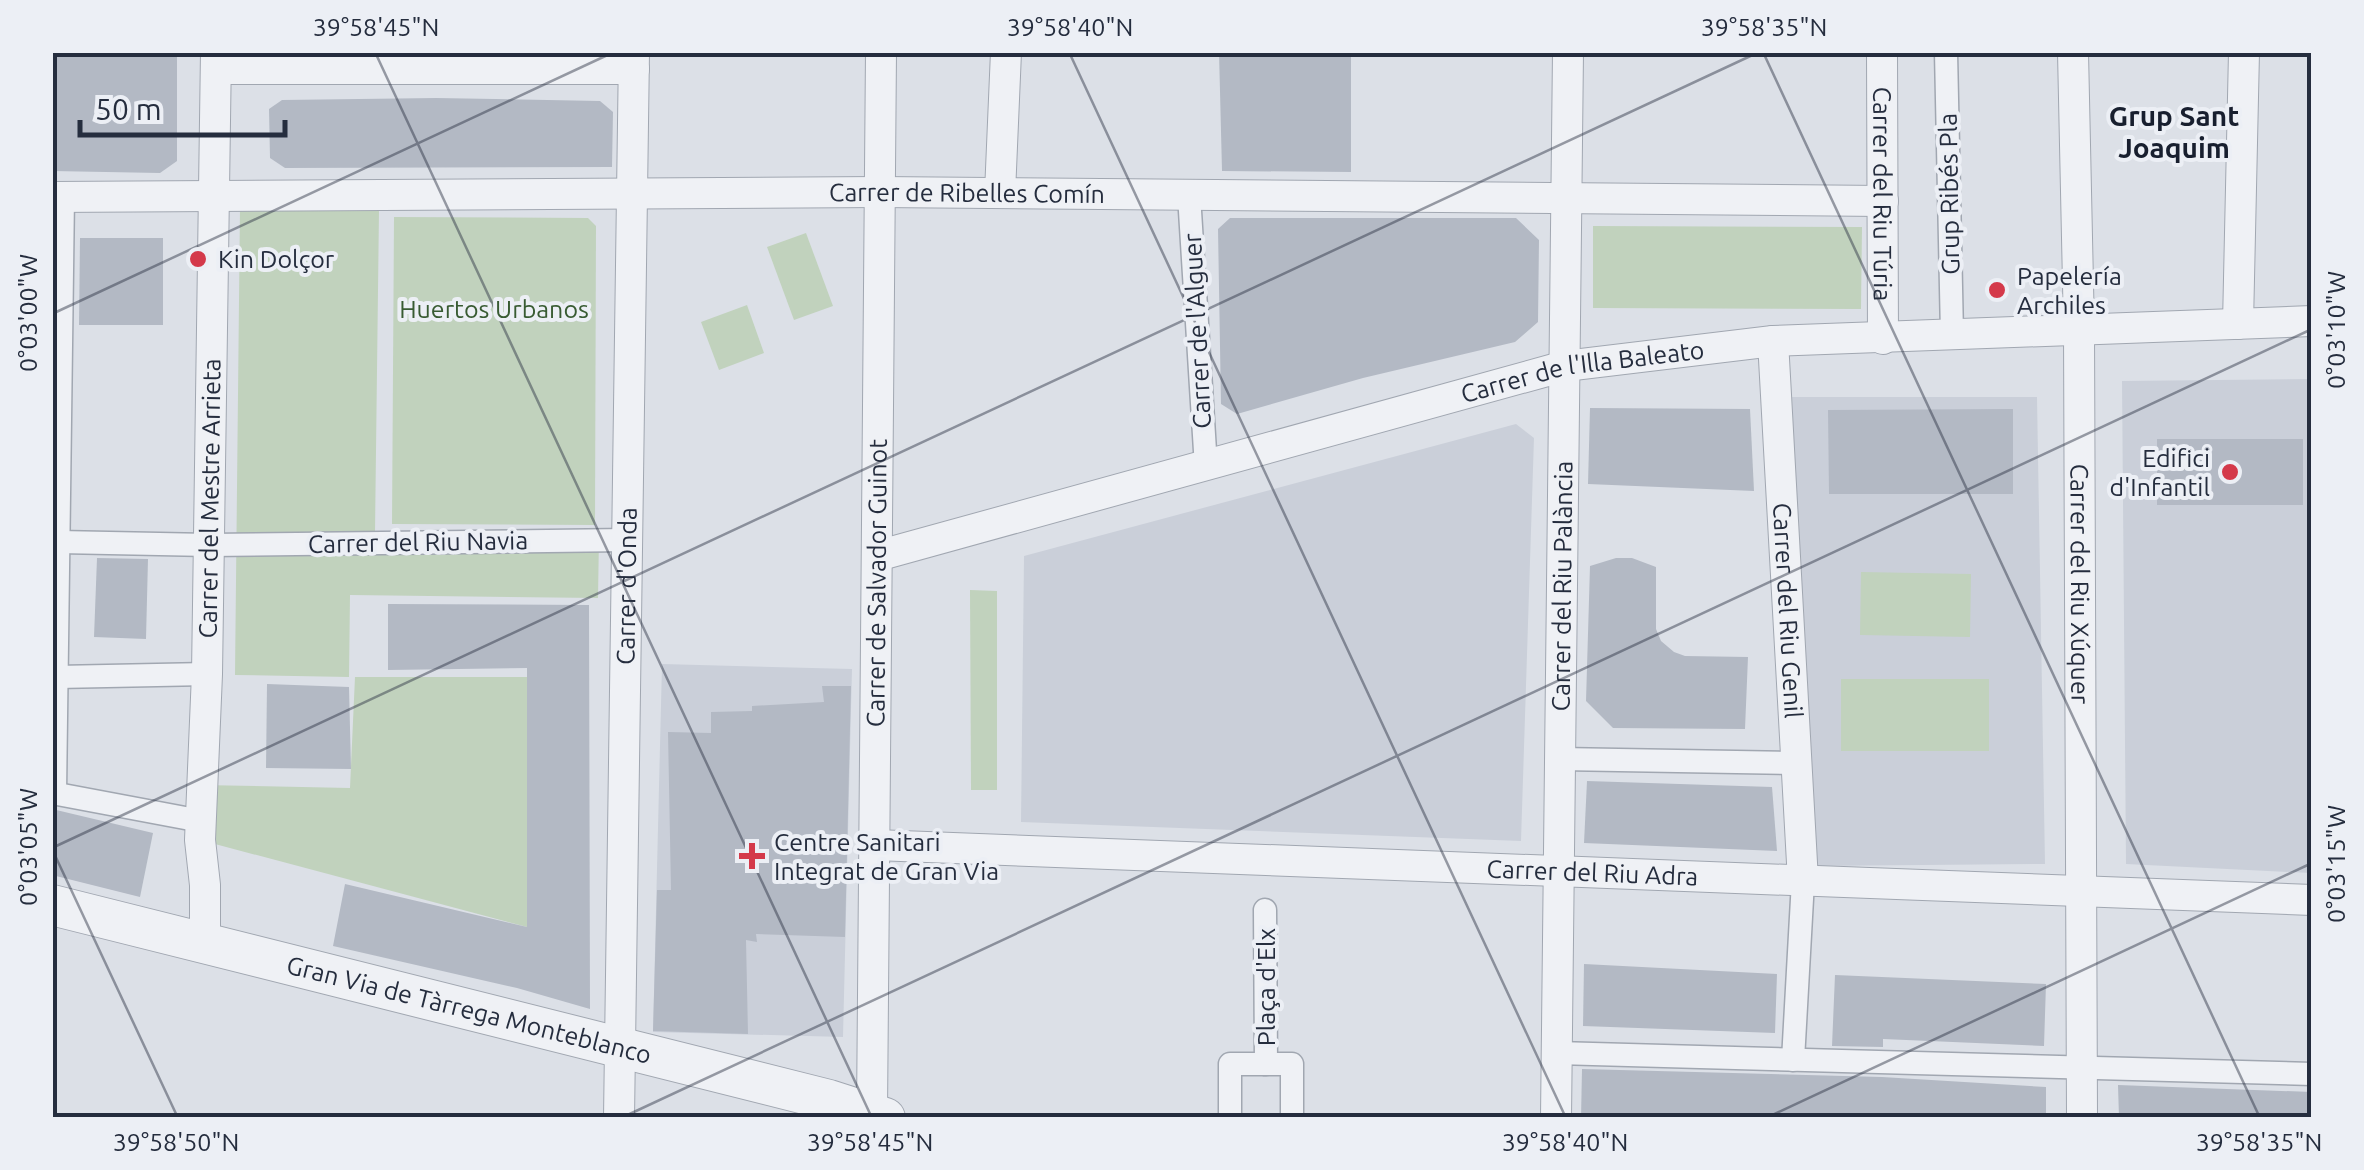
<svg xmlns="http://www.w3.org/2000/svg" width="2364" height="1170" font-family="Ubuntu,sans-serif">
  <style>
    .built { fill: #cacfd9 }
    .green { fill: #c1d2bd }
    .building { fill: #b3b9c4 }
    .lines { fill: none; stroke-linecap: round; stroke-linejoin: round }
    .pedestrian-casing { stroke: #a1a7b1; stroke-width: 25 }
    .minor-casing { stroke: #a1a7b1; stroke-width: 32 }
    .tertiary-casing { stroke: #a1a7b1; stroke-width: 42 }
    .pedestrian { stroke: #eff1f5; stroke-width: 22 }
    .minor { stroke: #eff1f5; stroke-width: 30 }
    .tertiary { stroke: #eff1f5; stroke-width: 40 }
    .ticks { fill: none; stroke: #252d3e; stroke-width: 2.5; stroke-opacity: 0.45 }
    .poi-dot { fill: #d4394a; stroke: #eceff5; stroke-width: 4 }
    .labels { text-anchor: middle; stroke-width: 8; stroke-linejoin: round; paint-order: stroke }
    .street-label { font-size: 25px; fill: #252d3e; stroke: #eceff5 }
    .poi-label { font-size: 25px; fill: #252d3e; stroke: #eceff5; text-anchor: start }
    .park-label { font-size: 25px; fill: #385b32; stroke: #eceff5 }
    .neighbourhood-label { font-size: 28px; font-weight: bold; fill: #181f2f; stroke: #eceff5 }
    .neatline { fill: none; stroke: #252d3e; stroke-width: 4 }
    .ticks-label { font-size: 25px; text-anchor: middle; fill: #252d3e }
  </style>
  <rect width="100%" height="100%" fill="#dce0e7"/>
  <!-- built -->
  <g class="built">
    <polygon points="2311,379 2311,873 2126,864 2122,381"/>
    <polygon points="1792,397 2037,397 2045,864 1810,866"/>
    <polygon points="1516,424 1534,438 1521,841 1021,822 1024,556"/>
    <polygon points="662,664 852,669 843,1037 653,1032"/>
  </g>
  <!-- green -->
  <g class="green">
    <polygon points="240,208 379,210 375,532 599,536 598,598 350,595 349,677 235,675"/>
    <polygon points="394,217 588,218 596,226 595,525 392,524"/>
    <polygon points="1593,226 1862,227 1861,309 1593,308"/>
    <polygon points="806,233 833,306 794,320 767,247"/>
    <polygon points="747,305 764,353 719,370 701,322"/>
    <polygon points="1861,572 1971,574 1970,637 1860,635"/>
    <polygon points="970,590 997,591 997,790 971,790"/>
    <polygon points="355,677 527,677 527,927 200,840 201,785 350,788"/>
    <rect x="1841" y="679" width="148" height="72"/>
  </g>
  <!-- building -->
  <g class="building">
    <polygon points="52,52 177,52 177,161 160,173 52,171"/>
    <polygon points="1219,52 1351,52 1351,172 1222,171"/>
    <polygon points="436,98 600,101 613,112 612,167 285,168 270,158 269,109 282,100"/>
    <polygon points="1230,218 1516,218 1539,240 1538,322 1515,342 1363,378 1237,414 1221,404 1218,229"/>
    <polygon points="80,238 163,238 163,325 79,325"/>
    <polygon points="1590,408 1750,409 1754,491 1588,484"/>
    <polygon points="2013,409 2013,494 1829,494 1828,410"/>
    <rect x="2157" y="439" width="146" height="66"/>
    <polygon points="97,558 148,559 146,639 94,637"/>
    <polygon points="1616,558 1632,558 1656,567 1656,629 1661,641 1674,652 1685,656 1748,657 1745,729 1613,728 1586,701 1590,566"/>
    <polygon points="388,604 589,605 590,1009 517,988 333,946 345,884 527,927 527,668 388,670"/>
    <polygon points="267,684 349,687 351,769 266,768"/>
    <polygon points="822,686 851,686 845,937 756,934 757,942 746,940 748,1034 653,1031 657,890 671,890 668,732 711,733 711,712 752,711 752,706 824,702"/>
    <polygon points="1587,781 1772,787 1777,851 1584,843"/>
    <polygon points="52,809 153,833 140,897 52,875"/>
    <polygon points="1584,964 1777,974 1775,1033 1583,1026"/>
    <polygon points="1835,975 2046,984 2044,1046 1883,1039 1883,1047 1832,1046"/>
    <polygon points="1582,1069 1882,1077 2046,1087 2046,1118 1581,1118"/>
    <polygon points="2118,1085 2312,1092 2312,1118 2119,1118"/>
  </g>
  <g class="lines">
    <defs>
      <g id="pedestrian">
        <polyline points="1946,52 1952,335"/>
        <polyline points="1189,195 1206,467"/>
        <polyline points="59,542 209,545 627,540"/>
        <polyline points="57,677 207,674"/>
        <polyline points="1560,759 1797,763"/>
        <polyline points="52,793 201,821"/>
        <polyline points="55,793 63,196"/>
        <polyline points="1265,910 1266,1064"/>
        <polyline points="1557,1053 2312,1074"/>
        <polyline points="1793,1060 1803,881"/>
        <polyline points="1230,1118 1230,1064 1292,1064 1292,1118"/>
      </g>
      <g id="minor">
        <path id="s1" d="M 1882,52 L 1883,339"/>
        <path id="s2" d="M 2073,52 L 2079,330 L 2082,1118"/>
        <polyline points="216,69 634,69"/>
        <polyline points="1000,193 1006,52"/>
        <path id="s3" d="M 52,197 L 880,192 L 1883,201"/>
        <polyline points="2238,324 2244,52"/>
        <path id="s4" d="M 1773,341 L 1803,881"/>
        <path id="s5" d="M 877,556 L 1565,366 L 1773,341 L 2312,321"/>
        <path id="s6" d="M 875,845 L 2312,900"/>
        <path id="s7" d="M 205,943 L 205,885 L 200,840 L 207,674 L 216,52"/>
        <path id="s8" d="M 872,1113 L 881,52"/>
        <path id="s9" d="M 619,1118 L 634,52"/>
        <path id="s10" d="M 1556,1118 L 1568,52"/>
      </g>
      <g id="tertiary">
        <path id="s11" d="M 52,905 L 829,1100 L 885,1118"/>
      </g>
    </defs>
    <!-- pedestrian casing -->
    <use href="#pedestrian" class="pedestrian-casing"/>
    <!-- minor casing -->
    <use href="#minor" class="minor-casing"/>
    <!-- tertiary casing -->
    <use href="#tertiary" class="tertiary-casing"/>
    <!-- pedestrian -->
    <use href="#pedestrian" class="pedestrian"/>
    <!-- minor -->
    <use href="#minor" class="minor"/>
    <!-- tertiary -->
    <use href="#tertiary" class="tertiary"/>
  </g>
  <!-- ticks -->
  <path class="ticks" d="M 375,52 L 872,1118M 1069,52 L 1566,1118M 1763,52 L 2260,1118M 52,314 L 614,52M 52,848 L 1759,52M 52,849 L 178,1118M 621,1118 L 2312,329M 1766,1118 L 2312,863"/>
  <!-- markers -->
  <g class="poi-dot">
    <circle cx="198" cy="259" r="10"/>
    <circle cx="1997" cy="290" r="10"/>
    <circle cx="2230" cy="472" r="10"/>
    <path d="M747 841h10v10h10v10h-10v10h-10v-10h-10v-10h10z"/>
  </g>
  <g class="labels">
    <!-- street labels -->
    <g class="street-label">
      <text dy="9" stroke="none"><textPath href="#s3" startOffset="915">Carrer de Ribelles Comín</textPath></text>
      <text transform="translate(1949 194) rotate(-91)" y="9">Grup Ribés Pla</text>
      <text dy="9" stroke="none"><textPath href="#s1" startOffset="142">Carrer del Riu Túria</textPath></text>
      <text transform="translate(1197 331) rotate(-93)" y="9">Carrer de l'Alguer</text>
      <text dy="9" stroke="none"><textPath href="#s5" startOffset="730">Carrer de l'Illa Baleato</textPath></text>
      <text dy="9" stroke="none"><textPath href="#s7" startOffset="445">Carrer del Mestre Arrieta</textPath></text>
      <text transform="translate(418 542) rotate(-1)" y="9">Carrer del Riu Navia</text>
      <text dy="9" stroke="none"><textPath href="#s8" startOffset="530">Carrer de Salvador Guinot</textPath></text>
      <text dy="9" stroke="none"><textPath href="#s9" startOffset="532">Carrer d'Onda</textPath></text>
      <text dy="9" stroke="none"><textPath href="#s10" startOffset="532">Carrer del Riu Palància</textPath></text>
      <text dy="9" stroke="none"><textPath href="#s2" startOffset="532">Carrer del Riu Xúquer</textPath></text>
      <text dy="9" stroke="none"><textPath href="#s4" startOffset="270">Carrer del Riu Genil</textPath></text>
      <text dy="9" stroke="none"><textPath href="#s6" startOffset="718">Carrer del Riu Adra</textPath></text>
      <text transform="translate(1266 987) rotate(-90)" y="9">Plaça d'Elx</text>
      <text dy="9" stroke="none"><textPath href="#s11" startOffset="430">Gran Via de Tàrrega Monteblanco</textPath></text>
    </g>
    <!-- poi labels -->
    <g class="poi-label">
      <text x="218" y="268">Kin Dolçor</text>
      <text x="2017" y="285">Papelería<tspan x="2017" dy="29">Archiles</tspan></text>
      <text x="2210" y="467" text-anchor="end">Edifici<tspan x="2210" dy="29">d'Infantil</tspan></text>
      <text x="774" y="851">Centre Sanitari<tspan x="774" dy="29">Integrat de Gran Via</tspan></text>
    </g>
    <!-- park labels -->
    <g class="park-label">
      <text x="494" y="318">Huertos Urbanos</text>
    </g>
    <!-- neighbourhood labels -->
    <g class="neighbourhood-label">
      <text x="2174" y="126">Grup Sant<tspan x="2174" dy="32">Joaquim</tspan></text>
    </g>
  </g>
  <!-- border -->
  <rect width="2364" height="1170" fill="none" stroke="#eceff5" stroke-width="110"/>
  <!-- scale -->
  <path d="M80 120v15h205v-15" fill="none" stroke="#252d3e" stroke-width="5"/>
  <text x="95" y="120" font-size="30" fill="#252d3e" stroke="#eceff5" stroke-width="8" paint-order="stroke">50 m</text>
  <rect x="55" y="55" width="2254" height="1060" class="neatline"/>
  <g class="ticks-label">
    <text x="376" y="36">39°58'45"N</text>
    <text x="1070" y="36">39°58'40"N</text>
    <text x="1764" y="36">39°58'35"N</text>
    <text transform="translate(28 313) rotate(-90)" y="9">0°03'00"W</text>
    <text transform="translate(2336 330) rotate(-90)" y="9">0°03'10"W</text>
    <text transform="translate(28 847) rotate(-90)" y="9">0°03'05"W</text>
    <text transform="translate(2336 864) rotate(-90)" y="9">0°03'15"W</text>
    <text x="176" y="1151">39°58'50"N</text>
    <text x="870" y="1151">39°58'45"N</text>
    <text x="1565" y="1151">39°58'40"N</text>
    <text x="2259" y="1151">39°58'35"N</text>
  </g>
</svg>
